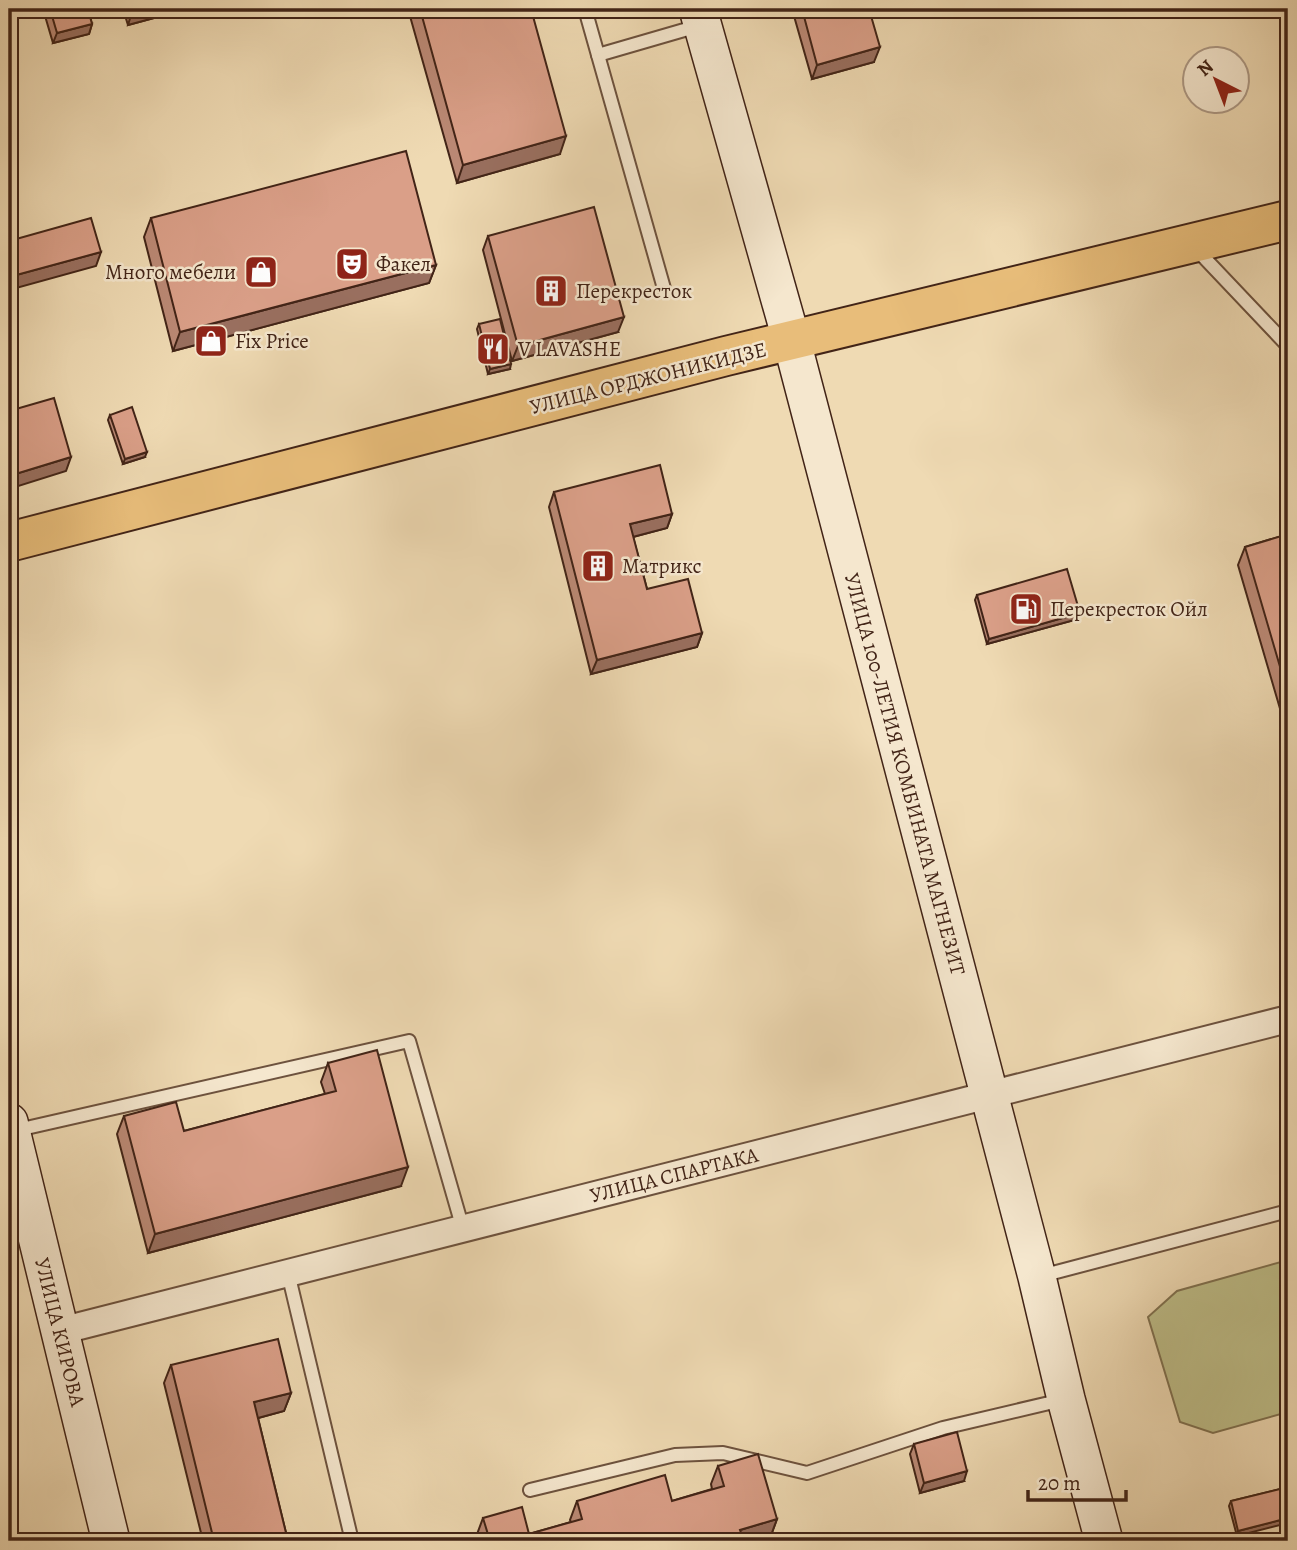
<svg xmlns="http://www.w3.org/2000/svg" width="1297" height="1550" font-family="Alegreya,serif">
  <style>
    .green { fill: #bebe89; stroke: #807150; stroke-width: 2 }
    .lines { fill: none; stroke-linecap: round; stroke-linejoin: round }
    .lane-casing { stroke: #6d523e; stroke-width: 16 }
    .street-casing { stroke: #6d523e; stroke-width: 30 }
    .secondary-casing { stroke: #422417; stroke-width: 40 }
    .primary-casing { stroke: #422417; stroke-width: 42 }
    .lane { stroke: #f5e7ce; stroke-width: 12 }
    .street { stroke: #f5e7ce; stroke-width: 26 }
    .secondary { stroke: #f5e7ce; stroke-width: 37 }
    .primary { stroke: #e8bd7a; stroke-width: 38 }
    .wall { fill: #bb8975; stroke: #422417; stroke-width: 2 }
    .shaded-wall { fill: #996f5f; stroke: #422417; stroke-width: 2 }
    .building { fill: #da9f88; stroke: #422417; stroke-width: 2 }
    .labels { text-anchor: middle; stroke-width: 5; stroke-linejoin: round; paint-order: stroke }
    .poi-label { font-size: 21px; fill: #422417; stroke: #f5e7ce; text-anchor: start }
    .street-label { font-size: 21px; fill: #422417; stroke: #f5e7ce }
  </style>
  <rect width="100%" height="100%" fill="#efdab3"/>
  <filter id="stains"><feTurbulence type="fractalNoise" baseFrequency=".00286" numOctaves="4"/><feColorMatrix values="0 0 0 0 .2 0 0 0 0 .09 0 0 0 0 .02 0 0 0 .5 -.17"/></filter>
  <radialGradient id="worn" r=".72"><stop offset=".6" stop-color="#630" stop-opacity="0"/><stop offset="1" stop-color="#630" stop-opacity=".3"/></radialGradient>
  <!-- green -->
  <polygon class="green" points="1288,1260 1288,1412 1213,1433 1180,1422 1148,1317 1177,1291"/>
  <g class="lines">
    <defs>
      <g id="lane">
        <polyline points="585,9 665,292"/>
        <polyline points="598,55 698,26"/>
        <polyline points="1196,249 1288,346"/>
        <polyline points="13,1131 409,1041 463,1229"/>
        <polyline points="288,1273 352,1541"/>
        <polyline points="1041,1276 1288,1211"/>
        <polyline points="530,1490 675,1455 723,1453 807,1473 943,1428 1062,1400"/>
      </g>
      <polyline id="street" points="60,1331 1288,1019"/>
      <g id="secondary">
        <polyline points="698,9 792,342 1037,1277 1066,1399 1104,1541"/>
        <polyline points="9,1122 111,1541"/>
      </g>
      <polyline id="primary" points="9,542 726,356 1288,220"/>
    </defs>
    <!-- lane casing -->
    <use href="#lane" class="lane-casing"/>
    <!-- street casing -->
    <use href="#street" class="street-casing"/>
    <!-- secondary casing -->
    <use href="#secondary" class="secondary-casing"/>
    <!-- primary casing -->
    <use href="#primary" class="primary-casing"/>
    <!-- lane -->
    <use href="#lane" class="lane"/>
    <!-- street -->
    <use href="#street" class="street"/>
    <!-- secondary -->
    <use href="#secondary" class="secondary"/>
    <!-- primary -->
    <use href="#primary" class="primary"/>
  </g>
  <!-- wall -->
  <g class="wall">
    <polygon points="43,9 88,9 92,24 89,34 53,43"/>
    <polygon points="123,9 170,9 169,14 128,25"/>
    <polygon points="408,9 531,9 560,154 457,183"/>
    <polygon points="792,9 869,9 874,62 812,79"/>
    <polygon points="151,218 436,265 429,283 173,351 144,237"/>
    <polygon points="488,236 618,332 512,361 483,250"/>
    <polygon points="479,324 510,369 488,374 477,329"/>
    <polygon points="110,415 145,457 123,464 108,420"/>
    <polygon points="554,492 672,514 667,528 633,537 647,589 702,633 697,647 591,674 549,507"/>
    <polygon points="1288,534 1288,736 1238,565 1245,547"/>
    <polygon points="977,595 1078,619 987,644 975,600"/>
    <polygon points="328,1063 401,1186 148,1253 117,1134 124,1116 184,1131 325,1094 321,1082"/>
    <polygon points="171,1365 291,1393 284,1411 258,1418 288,1541 203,1541 164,1383"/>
    <polygon points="914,1444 964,1481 920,1493 910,1454"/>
    <polygon points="718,1466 777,1519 770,1538 759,1541 478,1541 476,1537 483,1518 529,1534 571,1522 570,1520 577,1501 672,1501 712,1489 711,1484"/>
    <polygon points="1288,1487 1237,1536 1229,1506 1231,1501"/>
  </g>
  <!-- shaded-wall -->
  <g class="shaded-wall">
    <polygon points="154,9 170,9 169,14 128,25 131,15"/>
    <polygon points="14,21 10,31 9,32 9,23"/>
    <polygon points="92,24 89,34 53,43 57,33"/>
    <polygon points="880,47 874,62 812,79 817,65"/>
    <polygon points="566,136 560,154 457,183 463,165"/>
    <polygon points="101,252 96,266 9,290 9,277"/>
    <polygon points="436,265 429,283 173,351 180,332"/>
    <polygon points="624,317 618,332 512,361 518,346"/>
    <polygon points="511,364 510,369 488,374 490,369"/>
    <polygon points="147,452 145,457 123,464 125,459"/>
    <polygon points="71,457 66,471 9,489 9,476"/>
    <polygon points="672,514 667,528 625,539 630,524"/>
    <polygon points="1080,613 1078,619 987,644 989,639"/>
    <polygon points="702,633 697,647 591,674 597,660"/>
    <polygon points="408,1167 401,1186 148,1253 155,1234"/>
    <polygon points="291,1393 284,1411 247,1421 254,1402"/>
    <polygon points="967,1471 964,1481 920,1493 924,1483"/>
    <polygon points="1288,1518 1288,1523 1237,1536 1238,1531"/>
    <polygon points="777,1519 770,1538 759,1541 736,1541 740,1530"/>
  </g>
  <!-- building -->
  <g class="building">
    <polygon points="9,9 10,9 14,21 9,23"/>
    <polygon points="50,9 88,9 92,24 57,33"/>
    <polygon points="130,9 154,9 131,15"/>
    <polygon points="420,9 531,9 566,136 463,165"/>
    <polygon points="802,9 869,9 880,47 817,65"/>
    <polygon points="406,151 436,265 180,332 151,218"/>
    <polygon points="594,207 624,317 518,346 488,236"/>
    <polygon points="91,218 101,252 9,277 9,241"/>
    <polygon points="500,319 511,364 490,369 479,324"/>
    <polygon points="54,398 71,457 9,476 9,411"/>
    <polygon points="132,407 147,452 125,459 110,415"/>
    <polygon points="660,465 672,514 630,524 647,589 688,579 702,633 597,660 554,492"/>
    <polygon points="1288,534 1288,694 1245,547"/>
    <polygon points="1067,569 1080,613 989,639 977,595"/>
    <polygon points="377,1050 408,1167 155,1234 124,1116 176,1102 184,1131 336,1091 328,1063"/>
    <polygon points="278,1339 291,1393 254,1402 288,1541 214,1541 171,1365"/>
    <polygon points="957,1432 967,1471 924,1483 914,1444"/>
    <polygon points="758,1454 777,1519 740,1530 744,1541 490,1541 483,1518 522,1507 529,1534 582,1519 577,1501 665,1475 672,1501 724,1486 718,1466"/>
    <polygon points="1288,1487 1288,1518 1238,1531 1231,1501"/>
  </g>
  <!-- icons -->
  <defs>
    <symbol id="theatre-square" viewBox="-11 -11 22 22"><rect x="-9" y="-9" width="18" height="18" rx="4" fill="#8f2418" stroke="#f5e7ce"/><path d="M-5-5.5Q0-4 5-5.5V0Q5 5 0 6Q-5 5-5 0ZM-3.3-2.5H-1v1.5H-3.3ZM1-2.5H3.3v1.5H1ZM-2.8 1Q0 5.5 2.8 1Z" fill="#fff"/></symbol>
    <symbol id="shop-square" viewBox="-11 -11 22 22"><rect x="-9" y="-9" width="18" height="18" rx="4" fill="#8f2418" stroke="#f5e7ce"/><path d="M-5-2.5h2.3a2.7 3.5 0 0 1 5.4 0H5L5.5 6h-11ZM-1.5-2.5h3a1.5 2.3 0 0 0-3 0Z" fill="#fff"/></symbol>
    <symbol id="building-square" viewBox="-11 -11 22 22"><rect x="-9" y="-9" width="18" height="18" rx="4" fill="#8f2418" stroke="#f5e7ce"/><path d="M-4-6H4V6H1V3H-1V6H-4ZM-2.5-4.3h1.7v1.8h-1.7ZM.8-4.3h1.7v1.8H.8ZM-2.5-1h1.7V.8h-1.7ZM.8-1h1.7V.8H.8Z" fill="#fff"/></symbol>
    <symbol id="restaurant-square" viewBox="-11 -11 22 22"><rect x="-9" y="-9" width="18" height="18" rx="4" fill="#8f2418" stroke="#f5e7ce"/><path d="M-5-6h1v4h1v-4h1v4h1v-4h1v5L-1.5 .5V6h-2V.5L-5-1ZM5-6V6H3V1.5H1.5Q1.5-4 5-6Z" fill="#fff"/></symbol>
    <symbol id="fuel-square" viewBox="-11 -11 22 22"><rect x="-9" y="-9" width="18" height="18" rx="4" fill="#8f2418" stroke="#f5e7ce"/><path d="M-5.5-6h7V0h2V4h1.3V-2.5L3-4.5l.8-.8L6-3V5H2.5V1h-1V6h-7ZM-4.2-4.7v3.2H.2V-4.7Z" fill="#fff"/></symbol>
  </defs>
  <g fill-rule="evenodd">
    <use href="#theatre-square" x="333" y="245" width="38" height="38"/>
    <use href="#shop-square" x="242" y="253" width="38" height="38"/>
    <use href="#building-square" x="532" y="272" width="38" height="38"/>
    <use href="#shop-square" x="192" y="322" width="38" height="38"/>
    <use href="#restaurant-square" x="474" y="330" width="38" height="38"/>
    <use href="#building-square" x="579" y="547" width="38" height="38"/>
    <use href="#fuel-square" x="1007" y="590" width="38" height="38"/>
  </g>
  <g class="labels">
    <!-- poi labels -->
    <g class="poi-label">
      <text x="376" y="271">Факел</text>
      <text x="236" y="279" text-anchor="end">Много мебели</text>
      <text x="576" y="298">Перекресток</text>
      <text x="235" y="348">Fix Price</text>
      <text x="518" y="356">V LAVASHE</text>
      <text x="622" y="573">Матрикс</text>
      <text x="1050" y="616">Перекресток Ойл</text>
    </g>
    <!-- street labels -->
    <g class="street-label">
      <text transform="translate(648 378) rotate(-14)" y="7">УЛИЦА ОРДЖОНИКИДЗЕ</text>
      <text transform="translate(905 774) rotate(75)" y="7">УЛИЦА 100-ЛЕТИЯ КОМБИНАТА МАГНЕЗИТ</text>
      <text transform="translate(674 1175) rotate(-14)" y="7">УЛИЦА СПАРТАКА</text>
      <text transform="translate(60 1332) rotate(76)" y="7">УЛИЦА КИРОВА</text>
    </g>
  </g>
  <!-- margin -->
  <rect width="1297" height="1550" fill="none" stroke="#efdab3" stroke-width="35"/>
  <rect x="10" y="10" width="1276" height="1529" fill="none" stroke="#422417" stroke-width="3.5"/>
  <rect x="18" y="18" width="1262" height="1515" fill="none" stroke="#422417" stroke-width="2"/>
  <!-- north arrow -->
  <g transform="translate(1216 80) rotate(318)"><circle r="33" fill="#f5e7ce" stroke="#ad9985" stroke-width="2"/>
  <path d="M0-5L12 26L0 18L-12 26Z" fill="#8f2418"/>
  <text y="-10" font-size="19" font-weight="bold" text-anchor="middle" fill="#422417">N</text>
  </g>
  <!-- scale -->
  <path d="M1028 1490v10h98v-10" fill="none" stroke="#422417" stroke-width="3.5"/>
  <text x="1038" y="1490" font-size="21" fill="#422417" stroke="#f5e7ce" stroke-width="5" paint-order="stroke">20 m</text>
  <rect width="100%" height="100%" filter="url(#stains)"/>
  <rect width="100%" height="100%" fill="url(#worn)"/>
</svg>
